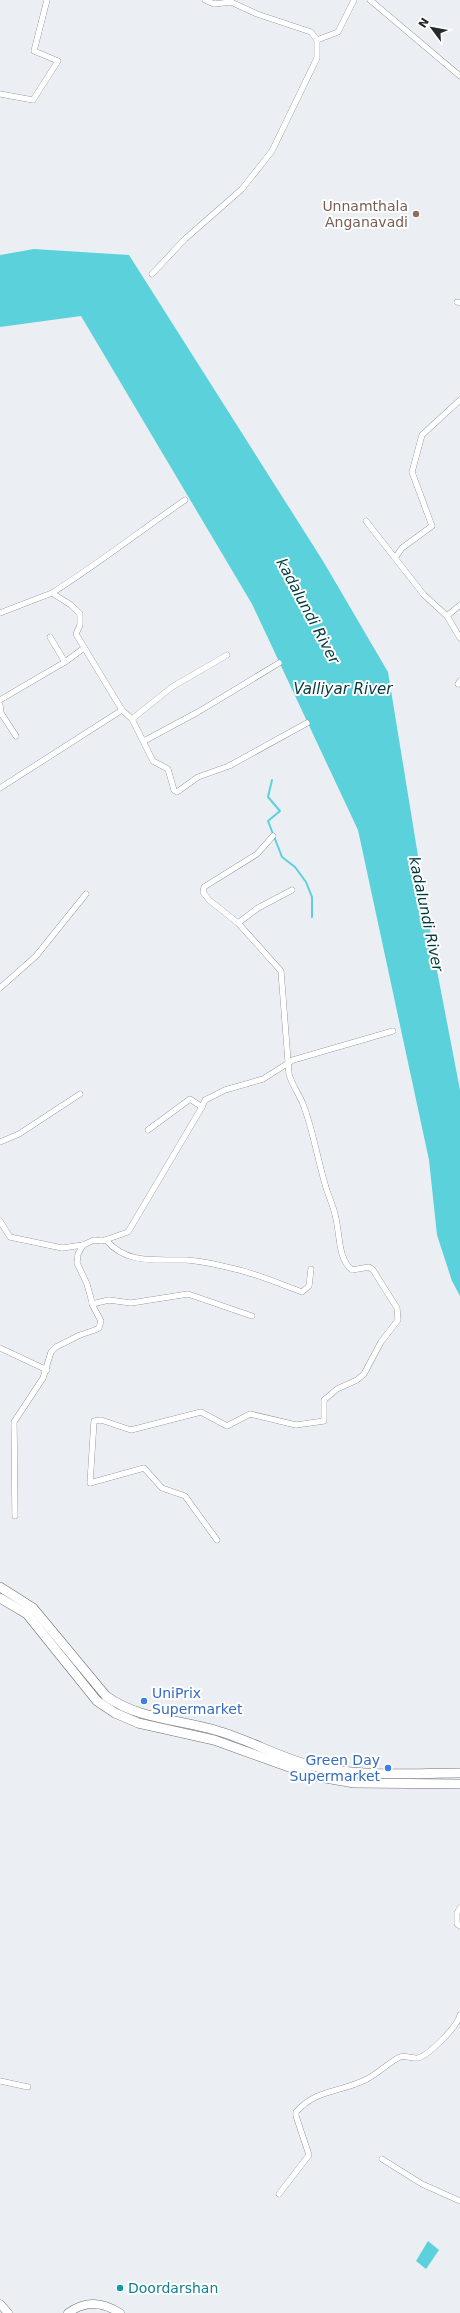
<svg xmlns="http://www.w3.org/2000/svg" width="460" height="2313" font-family="'DejaVu Sans',sans-serif">
  <style>
    .water { fill: #5bd1db }
    .lines { fill: none; stroke-linecap: round; stroke-linejoin: round }
    .stream { stroke: #5bd1db; stroke-width: 2 }
    .minor-casing { stroke: #6c7073; stroke-width: 6 }
    .secondary-casing { stroke: #6c7073; stroke-width: 9 }
    .trunk-casing { stroke: #6c7073; stroke-width: 10 }
    .minor { stroke: #fff; stroke-width: 5.5 }
    .secondary { stroke: #fff; stroke-width: 8 }
    .trunk { stroke: #fff; stroke-width: 9 }
    .education-dot { fill: #8d6e63; stroke: #fff; stroke-width: 1.5 }
    .shop-dot { fill: #3f7fe0; stroke: #fff; stroke-width: 1.5 }
    .culture-dot { fill: #0f9aa8; stroke: #fff; stroke-width: 1.5 }
    .labels { text-anchor: middle; stroke-width: 4; stroke-linejoin: round; paint-order: stroke }
    .education-label { font-size: 14px; fill: #785e54; stroke: #fff; text-anchor: end }
    .shop-label { font-size: 14px; fill: #366cbe; stroke: #fff; text-anchor: start }
    .culture-label { font-size: 14px; fill: #0d838f; stroke: #fff; text-anchor: start }
    .water-label { font-size: 15px; font-style: italic; fill: #003b3f; stroke: #fff }
  </style>
  <rect width="100%" height="100%" fill="#ebeff3"/>
  <!-- water -->
  <g class="water">
    <polygon points="34,249 129,255 323,561 388,672 435,960 460,1090 460,1296 452,1281 437,1235 429,1160 358,830 252,604 81,316 0,327 0,255"/>
    <polygon points="428,2241 439,2250 426,2269 416,2261"/>
  </g>
  <g class="lines">
    <!-- stream -->
    <polyline class="stream" points="272,780 268,797 280,811 268,821 282,857 295,867 306,882 312,897 312,917"/>
    <defs>
      <g id="minor">
        <polyline points="370,0 460,76"/>
        <polyline points="317,40 338,32 354,0"/>
        <polyline points="0,94 33,100 58,61 34,51 47,0"/>
        <polyline points="152,274 185,239 242,189 272,151 317,58 317,40 311,32 257,14 231,2 214,4 205,0"/>
        <polyline points="457,302 460,303"/>
        <polyline points="366,521 395,558"/>
        <path d="M 52,593 C 98,564 140,531 185,500"/>
        <polyline points="460,605 447,616 460,638"/>
        <polyline points="0,613 52,593 71,605 80,614 80,625 76,634 122,710 132,719 153,761 168,769 174,790 177,792 198,777 229,766 307,723"/>
        <polyline points="447,616 424,595 395,558 402,548 432,526 412,472 422,435 460,400"/>
        <polyline points="50,637 65,662"/>
        <polyline points="458,684 460,681"/>
        <polyline points="0,700 65,662 84,648"/>
        <polyline points="0,705 1,713 16,736"/>
        <polyline points="132,719 172,687 227,655"/>
        <polyline points="144,741 198,712 279,663"/>
        <polyline points="0,788 122,710"/>
        <polyline points="238,923 258,908 292,890"/>
        <polyline points="0,988 36,956 86,894"/>
        <polyline points="148,1130 190,1099 202,1107 205,1100 225,1090 263,1079 293,1060 393,1031"/>
        <polyline points="0,1142 19,1134 80,1094"/>
        <polyline points="0,1221 10,1237 62,1248 83,1245"/>
        <path d="M 106,1240 C 127,1265 157,1259 186,1260 C 202,1261 219,1265 235,1269 C 257,1274 280,1284 302,1292 L 309,1286 L 311,1269"/>
        <polyline points="92,1304 109,1300 131,1303 188,1294 252,1316"/>
        <polyline points="0,1348 47,1370"/>
        <polyline points="15,1516 14,1422 43,1378 51,1352 56,1347 80,1335 95,1330 99,1328 101,1321 93,1306 87,1284 77,1263 78,1254 83,1245 94,1240 102,1241 128,1232 202,1107"/>
        <path d="M 217,1540 L 185,1496 L 162,1488 L 144,1468 L 90,1483 L 94,1421 L 101,1420 L 131,1430 L 201,1412 L 227,1426 L 250,1414 L 296,1425 L 324,1421 L 324,1400 L 337,1389 L 357,1380 L 364,1374 L 381,1342 L 398,1320 L 397,1308 L 373,1270 L 369,1267 L 352,1270 C 338,1259 340,1235 336,1219 C 334,1206 328,1196 325,1184 C 317,1157 313,1130 303,1104 C 299,1094 292,1085 289,1074 L 281,971 L 238,923 L 209,900 L 203,892 L 204,887 L 257,854 L 273,836"/>
        <polyline points="460,1908 457,1913 457,1924 460,1926"/>
        <polyline points="0,2081 28,2087"/>
        <polyline points="382,2159 422,2184 460,2201"/>
        <path d="M 279,2194 L 309,2155 L 296,2116 L 296,2112 C 318,2088 340,2093 367,2079 C 376,2075 392,2060 400,2057 C 405,2055 413,2059 418,2058 C 429,2055 458,2026 460,2015"/>
      </g>
      <g id="secondary">
        <polyline points="0,2304 8,2313"/>
        <path d="M 68,2313 C 86,2300 102,2302 120,2313"/>
      </g>
      <g id="trunk">
        <path d="M 0,1587 L 33,1608 L 106,1696 C 139,1720 179,1719 218,1731 C 250,1740 286,1761 317,1767 C 364,1777 413,1773 460,1773"/>
        <polyline points="0,1598 27,1614 97,1701 115,1713 138,1723 214,1740 314,1776 354,1783 460,1784"/>
      </g>
    </defs>
    <!-- minor casing -->
    <use href="#minor" class="minor-casing"/>
    <!-- secondary casing -->
    <use href="#secondary" class="secondary-casing"/>
    <!-- trunk casing -->
    <use href="#trunk" class="trunk-casing"/>
    <!-- minor -->
    <use href="#minor" class="minor"/>
    <!-- secondary -->
    <use href="#secondary" class="secondary"/>
    <!-- trunk -->
    <use href="#trunk" class="trunk"/>
  </g>
  <!-- markers -->
  <circle class="education-dot" cx="416" cy="214" r="4"/>
  <g class="shop-dot">
    <circle cx="144" cy="1701" r="4"/>
    <circle cx="388" cy="1768" r="4"/>
  </g>
  <circle class="culture-dot" cx="120" cy="2288" r="4"/>
  <g class="labels">
    <!-- education labels -->
    <g class="education-label">
      <text x="408" y="211">Unnamthala<tspan x="408" dy="16">Anganavadi</tspan></text>
    </g>
    <!-- shop labels -->
    <g class="shop-label">
      <text x="152" y="1698">UniPrix<tspan x="152" dy="16">Supermarket</tspan></text>
      <text x="380" y="1765" text-anchor="end">Green Day<tspan x="380" dy="16">Supermarket</tspan></text>
    </g>
    <!-- culture labels -->
    <g class="culture-label">
      <text x="128" y="2293">Doordarshan</text>
    </g>
    <!-- water labels -->
    <g class="water-label">
      <text transform="translate(308 611) rotate(62)" y="5">kadalundi River</text>
      <text x="343" y="694">Valliyar River</text>
      <text transform="translate(426 914) rotate(78)" y="5">kadalundi River</text>
    </g>
  </g>
  <!-- north arrow -->
  <g transform="translate(432 28) rotate(302)" stroke="#ffffff" stroke-width="3" paint-order="stroke">
  <path d="M0-3L7 15L0 10L-7 15Z" fill="#28292b"/>
  <text y="-6" font-size="11" font-weight="bold" text-anchor="middle" fill="#28292b">N</text>
  </g>
</svg>
